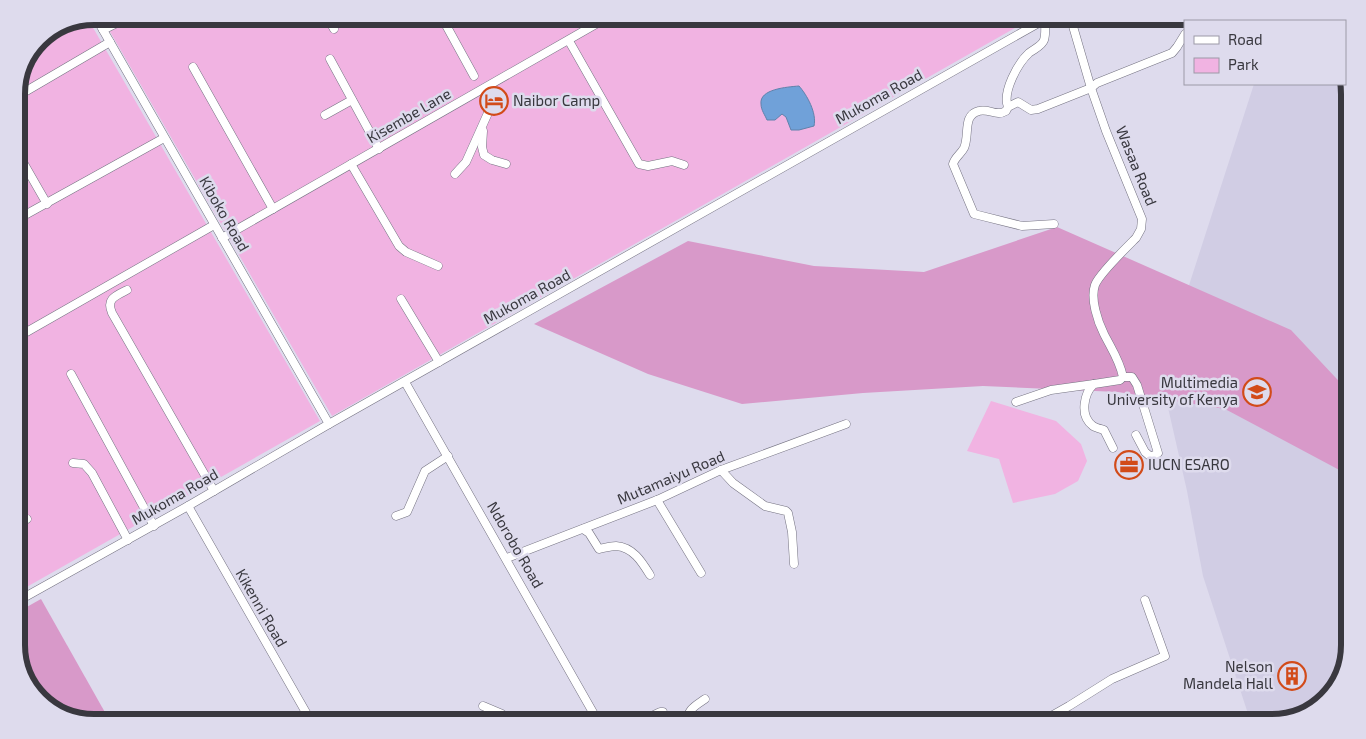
<svg xmlns="http://www.w3.org/2000/svg" width="1366" height="739" font-family="'Exo 2',sans-serif">
  <style>
    .built { fill: #d1cde4 }
    .green { fill: #f1b3e2 }
    .forest { fill: #d899c9 }
    .water { fill: #70a1d9; stroke: #6082ab }
    .lines { fill: none; stroke-linecap: round; stroke-linejoin: round }
    .minor-casing { stroke: #757382; stroke-width: 9 }
    .minor { stroke: #fff; stroke-width: 8 }
    .labels { text-anchor: middle; stroke-width: 5; stroke-linejoin: round; paint-order: stroke }
    .street-label { font-size: 15px; fill: #39383f; stroke: #dedbed }
    .poi-label { font-size: 15px; fill: #39383f; stroke: #dedbed; text-anchor: start }
    .rim { fill: none; stroke: #39383f; stroke-width: 6 }
  </style>
  <rect width="100%" height="100%" fill="#dedbed"/>
  <!-- built -->
  <polygon class="built" points="1345,75 1350,89 1350,645 1342,680 1315,710 1272,723 1251,723 1203,576 1187,491 1159,368 1181,310 1254,84 1345,84"/>
  <!-- green -->
  <g class="green">
    <polygon points="101,16 1036,16 332,416"/>
    <polygon points="88,19 320,421 16,593 16,89 39,39"/>
    <polygon points="991,401 1056,421 1081,444 1087,461 1078,481 1055,494 1013,503 999,459 967,451"/>
  </g>
  <!-- forest -->
  <g class="forest">
    <polygon points="1057,227 1291,330 1350,393 1350,470 1345,473 1225,409 1118,392 983,386 863,393 742,404 648,374 534,324 688,241 814,266 924,272"/>
    <polygon points="41,599 111,723 94,723 59,715 29,688 16,650 16,613"/>
  </g>
  <!-- water -->
  <path class="water" d="M 799,86 C 807,95 817,113 814,126 L 799,130 L 791,130 L 786,117 L 782,114 L 775,120 L 767,120 C 765,115 761,110 761,104 C 759,89 787,87 799,86 Z"/>
  <g class="lines">
    <defs>
      <g id="minor">
        <polyline points="95,16 329,424"/>
        <polyline points="327,16 334,29"/>
        <polyline points="441,16 474,76"/>
        <path d="M 1070,16 L 1091,88 L 1106,131 L 1142,219 L 1141,229 L 1136,238 C 1126,248 1099,274 1095,285 C 1090,299 1098,322 1104,334 C 1111,348 1120,361 1123,377 L 1120,380 L 1094,384 C 1084,393 1079,416 1093,426 C 1096,428 1101,429 1104,430 L 1113,448"/>
        <path d="M 1045,20 C 1045,26 1046,34 1044,40 C 1042,46 1034,49 1029,53 C 1018,63 1002,92 1008,107 L 1006,111 C 996,117 989,108 979,111 C 962,115 970,135 964,148 C 961,154 955,157 953,164 L 974,214 L 1022,226 L 1054,224"/>
        <polyline points="1193,21 1196,16"/>
        <polyline points="103,30 131,16"/>
        <polyline points="569,41 639,164 648,166 672,161 684,165"/>
        <polyline points="330,59 379,149"/>
        <polyline points="193,67 273,209"/>
        <polyline points="16,97 110,42"/>
        <polyline points="1008,107 1018,102 1031,110 1038,109 1091,88 1097,83 1172,53 1177,47 1185,34"/>
        <polyline points="325,115 352,100"/>
        <polyline points="483,131 482,147 484,155 492,160 506,164"/>
        <polyline points="16,150 47,204"/>
        <polyline points="351,164 399,246 406,252 438,266"/>
        <polyline points="455,174 466,162 488,113 485,89"/>
        <polyline points="16,220 164,138"/>
        <polyline points="222,238 610,16"/>
        <path d="M 127,290 C 115,296 106,299 112,313 L 214,491"/>
        <polyline points="401,299 439,362"/>
        <polyline points="16,338 214,225"/>
        <polyline points="71,374 154,526"/>
        <polyline points="1123,377 1132,377 1137,385 1158,453 1151,457 1145,452 1136,435"/>
        <polyline points="405,382 599,723"/>
        <polyline points="1016,402 1051,390 1094,384"/>
        <polyline points="73,463 84,464 92,473 128,540"/>
        <polyline points="721,470 733,483 765,506 786,511 788,513 792,532 794,564"/>
        <polyline points="657,500 701,573"/>
        <polyline points="188,506 312,723"/>
        <polyline points="396,516 407,512 425,471 448,456"/>
        <polyline points="16,525 27,519"/>
        <path d="M 583,529 L 589,533 L 599,549 C 605,548 610,546 616,546 C 633,547 642,562 650,575"/>
        <polyline points="507,558 657,500 721,470 846,424"/>
        <polyline points="16,602 188,506 329,424 1051,16"/>
        <polyline points="483,706 502,714 506,723"/>
        <polyline points="637,723 660,712 663,712 664,716"/>
        <path d="M 688,723 C 686,710 695,706 705,699"/>
        <polyline points="1039,723 1069,706 1112,679 1165,656 1145,600"/>
      </g>
    </defs>
    <!-- minor casing -->
    <use href="#minor" class="minor-casing"/>
    <!-- minor -->
    <use href="#minor" class="minor"/>
  </g>
  <!-- icons -->
  <defs>
    <symbol id="hotel-ring" viewBox="-11 -11 22 22"><circle r="9.5" fill="#dedbed" stroke="#d24b19" stroke-width="1.5"/><path d="M-6-4.5h1.5V1H6V5H4.5V3h-9V5H-6ZM-4 0a1.8 1.8 0 1 1 3.6 0ZM.5 0V-2.5h3Q6-2.5 6 0Z" fill="#d24b19"/></symbol>
    <symbol id="university-ring" viewBox="-11 -11 22 22"><circle r="9.5" fill="#dedbed" stroke="#d24b19" stroke-width="1.5"/><path d="M0-5L7-2L0 1L-7-2ZM-4 1L0 2.5L4 1V4Q0 6-4 4Z" fill="#d24b19"/></symbol>
    <symbol id="office-ring" viewBox="-11 -11 22 22"><circle r="9.5" fill="#dedbed" stroke="#d24b19" stroke-width="1.5"/><path d="M-6-3h4V-5.5h4V-3h4V5H-6ZM-1-4.5V-3h2v-1.5ZM-6 0V1H6V0Z" fill="#d24b19"/></symbol>
    <symbol id="building-ring" viewBox="-11 -11 22 22"><circle r="9.5" fill="#dedbed" stroke="#d24b19" stroke-width="1.5"/><path d="M-4-6H4V6H1V3H-1V6H-4ZM-2.5-4.3h1.7v1.8h-1.7ZM.8-4.3h1.7v1.8H.8ZM-2.5-1h1.7V.8h-1.7ZM.8-1h1.7V.8H.8Z" fill="#d24b19"/></symbol>
  </defs>
  <g fill-rule="evenodd">
    <use href="#hotel-ring" x="478" y="85" width="32" height="32"/>
    <use href="#university-ring" x="1241" y="376" width="32" height="32"/>
    <use href="#office-ring" x="1113" y="449" width="32" height="32"/>
    <use href="#building-ring" x="1276" y="660" width="32" height="32"/>
  </g>
  <g class="labels">
    <!-- street labels -->
    <g class="street-label">
      <text transform="translate(879 97) rotate(-29)" y="5">Mukoma Road</text>
      <text transform="translate(409 116) rotate(-30)" y="5">Kisembe Lane</text>
      <text transform="translate(1136 166) rotate(68)" y="5">Wasaa Road</text>
      <text transform="translate(224 214) rotate(60)" y="5">Kiboko Road</text>
      <text transform="translate(527 297) rotate(-29)" y="5">Mukoma Road</text>
      <text transform="translate(671 478) rotate(-23)" y="5">Mutamaiyu Road</text>
      <text transform="translate(175 497) rotate(-30)" y="5">Mukoma Road</text>
      <text transform="translate(515 545) rotate(60)" y="5">Ndorobo Road</text>
      <text transform="translate(261 608) rotate(60)" y="5">Kikenni Road</text>
    </g>
    <!-- poi labels -->
    <g class="poi-label">
      <text x="513" y="106">Naibor Camp</text>
      <text x="1238" y="388" text-anchor="end">Multimedia<tspan x="1238" dy="17">University of Kenya</tspan></text>
      <text x="1148" y="470">IUCN ESARO</text>
      <text x="1273" y="672" text-anchor="end">Nelson<tspan x="1273" dy="17">Mandela Hall</tspan></text>
    </g>
  </g>
  <!-- crop -->
  <path d="M0 0H1366V739H0ZM94 25H1272A69 69 0 0 1 1341 94V645A69 69 0 0 1 1272 714H94A69 69 0 0 1 25 645V94A69 69 0 0 1 94 25Z" fill="#dedbed" fill-rule="evenodd"/>
  <path class="rim" d="M94 25H1272A69 69 0 0 1 1341 94V645A69 69 0 0 1 1272 714H94A69 69 0 0 1 25 645V94A69 69 0 0 1 94 25Z"/>
  <!-- legend -->
  <rect x="1184" y="20" width="162" height="65" fill="#dedbed" stroke="#9c9aa7"/>
  <rect x="1194" y="36" width="25" height="8" fill="#ffffff" stroke="#9c9aa7"/>
  <text x="1228" y="45" font-size="15" fill="#39383f">Road</text>
  <rect x="1194" y="58" width="25" height="15" fill="#f1b3e2" stroke="#9c9aa7"/>
  <text x="1228" y="70" font-size="15" fill="#39383f">Park</text>
</svg>
